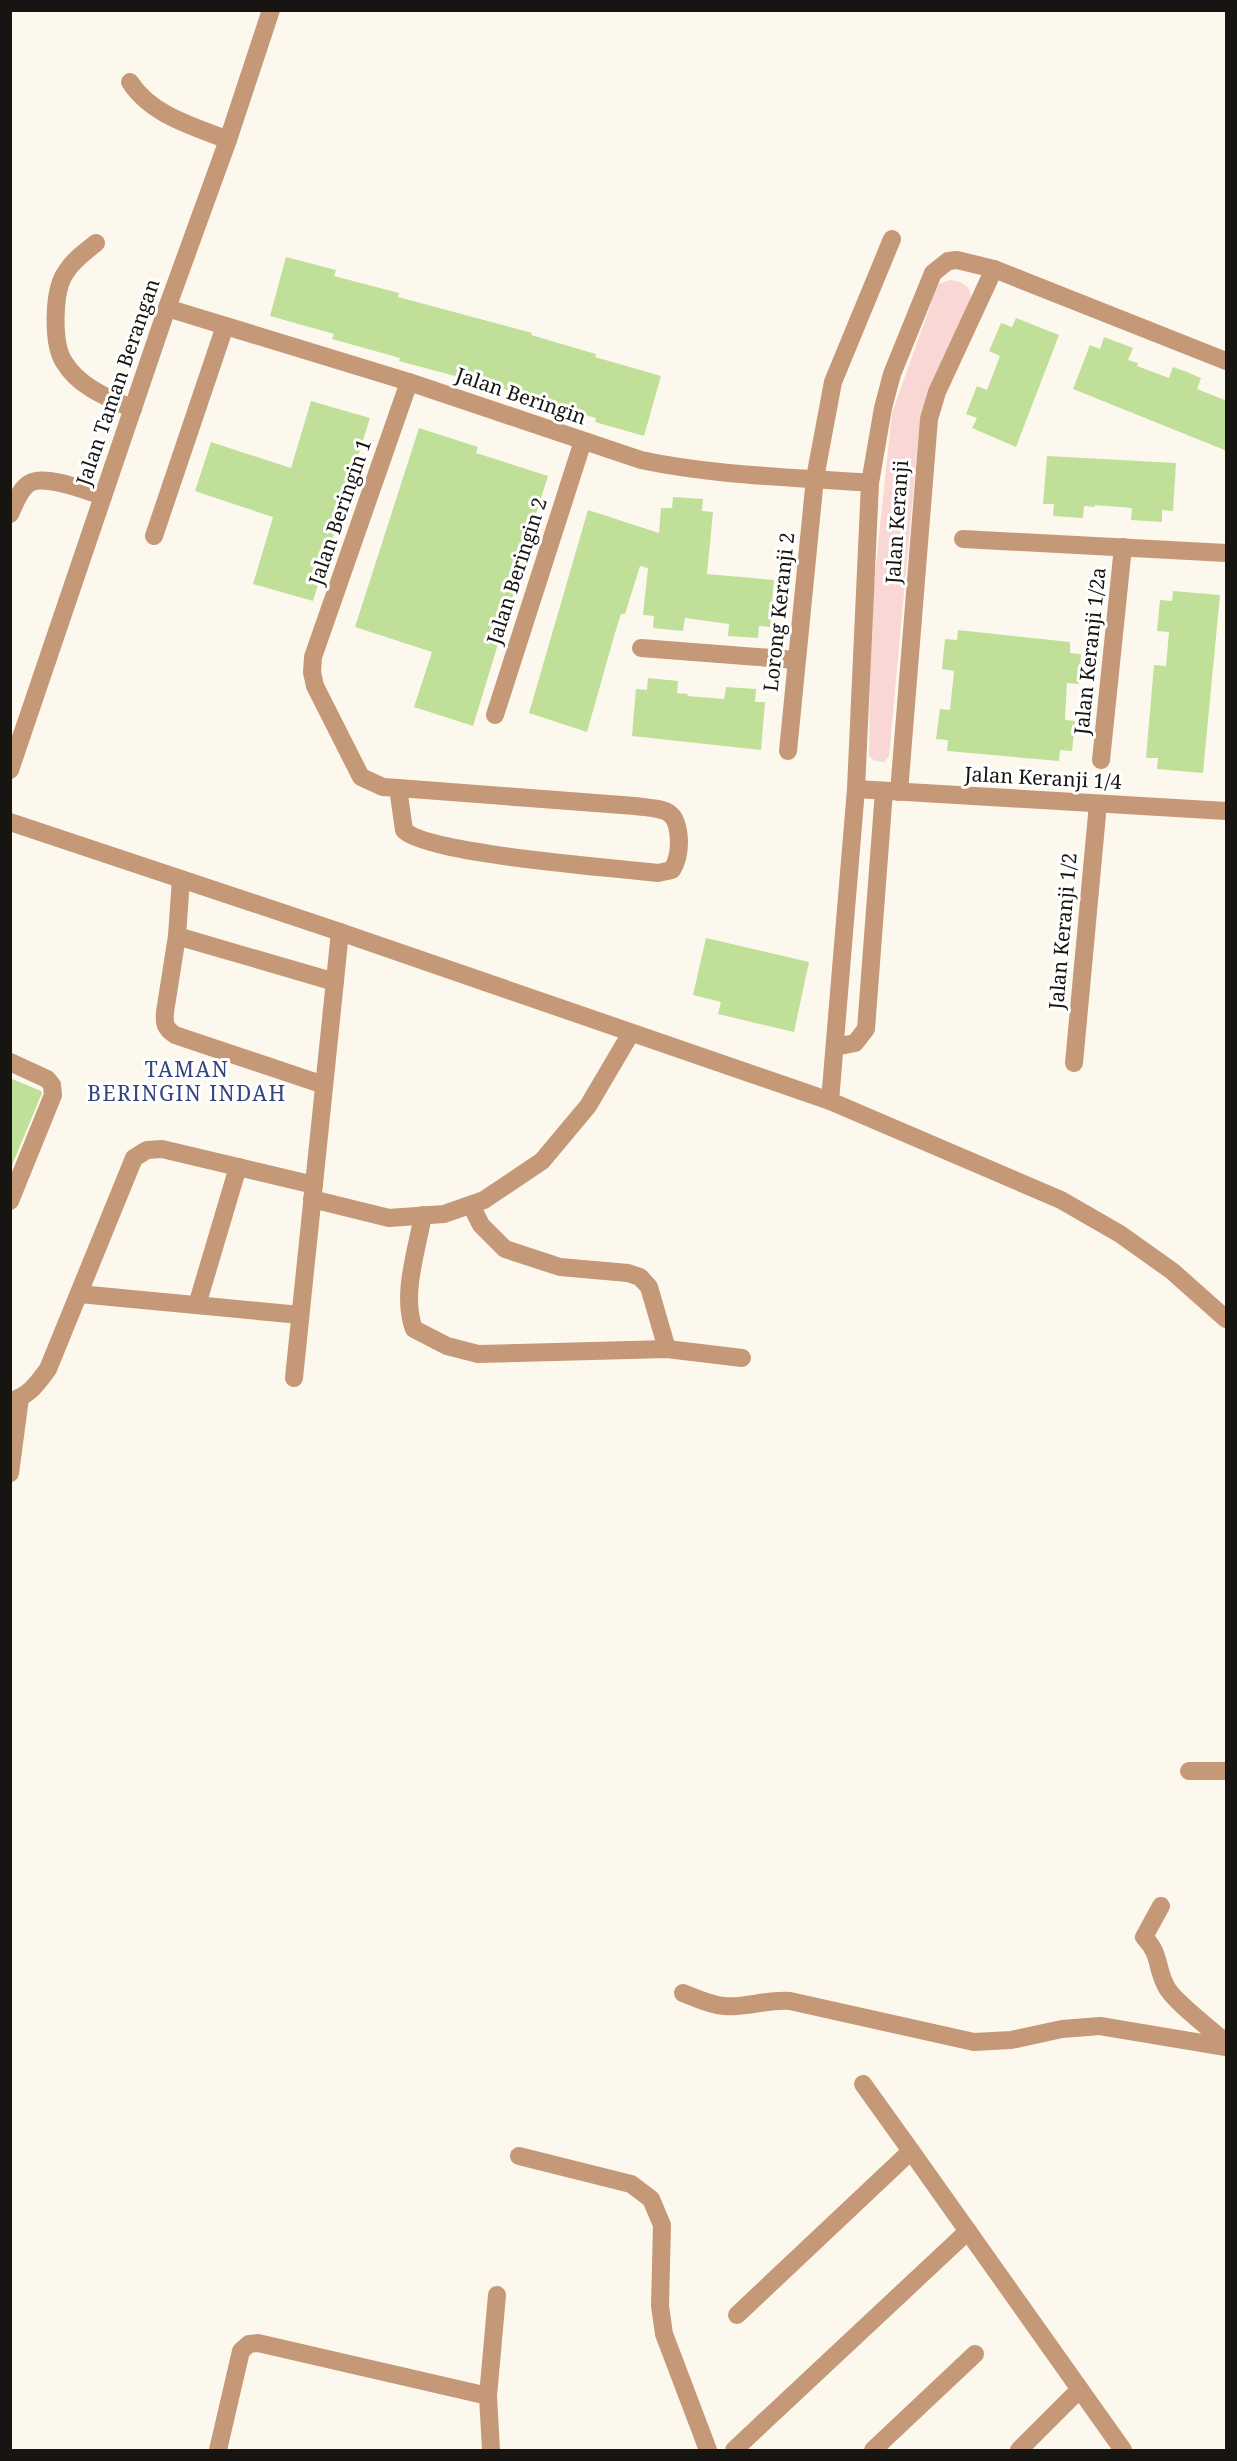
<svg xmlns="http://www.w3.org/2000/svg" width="1237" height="2461" font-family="'Noto Serif',serif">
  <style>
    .green { fill: #f9d7d4 }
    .building { fill: #c0e09a }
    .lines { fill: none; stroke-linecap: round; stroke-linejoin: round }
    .minor { stroke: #c59877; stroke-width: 18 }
    .labels { text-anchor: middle; stroke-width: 6; stroke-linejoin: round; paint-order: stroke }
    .street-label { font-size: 20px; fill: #161511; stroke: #fff }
    .neighbourhood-label { font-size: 21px; letter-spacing: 1.5px; fill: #32457f; stroke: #fff }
  </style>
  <rect width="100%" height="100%" fill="#fcf8ed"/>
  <!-- green -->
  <path class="green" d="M 950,280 C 960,281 970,285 971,296 L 920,420 L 889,756 L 884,762 L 875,761 L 869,756 L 871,611 L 892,413 L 938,284 Z"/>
  <!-- building -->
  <g class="building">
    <polygon points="286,257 336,270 334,276 399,293 398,297 532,333 531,335 596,354 595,357 661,376 644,436 595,422 596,418 529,399 530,396 399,361 400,358 332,339 334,334 270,316"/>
    <polygon points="1016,318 1059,335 1016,447 972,428 977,418 966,414 977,386 987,390 1000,356 989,351 1001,323 1012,327"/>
    <polygon points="1104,337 1133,348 1128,360 1138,363 1137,366 1169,378 1173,367 1187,372 1201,378 1197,389 1227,401 1227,451 1073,389 1090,345 1100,349"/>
    <polygon points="311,401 370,418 313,601 253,584 273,517 195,491 211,442 291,468"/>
    <polygon points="419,428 478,447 476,453 548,476 527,542 529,543 473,726 414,707 432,652 355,627"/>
    <polygon points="1047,456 1176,463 1173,511 1162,510 1162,522 1131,520 1132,508 1095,505 1095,507 1084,506 1083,518 1053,516 1054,504 1043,504"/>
    <polygon points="673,497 703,499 702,511 713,512 707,574 774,580 770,627 759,626 758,638 728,636 729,624 685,618 683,631 653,628 654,616 643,615 648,568 640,566 625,614 621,614 615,633 587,732 529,713 588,510 659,533 661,508 672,508"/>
    <polygon points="1173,591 1220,595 1203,773 1157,769 1158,758 1146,758 1154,665 1166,666 1169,632 1157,631 1160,600 1172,601"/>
    <polygon points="958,630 1070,642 1070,653 1081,654 1079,684 1067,683 1065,720 1075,721 1072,751 1060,750 1059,761 947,751 948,740 936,739 940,709 950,710 954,671 942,669 945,639 957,640"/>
    <polygon points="648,678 678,681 677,693 688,694 687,696 724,699 726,687 756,689 755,702 765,702 761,750 632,736 636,689 647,690"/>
    <polygon points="706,938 809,962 794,1032 718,1014 721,1002 693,995"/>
    <polygon points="10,1078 41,1091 42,1093 10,1170"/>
  </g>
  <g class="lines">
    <!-- minor -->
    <g class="minor">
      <path d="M 130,82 C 151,115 193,126 228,140"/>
      <path d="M 96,243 C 85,252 74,259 66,272 C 53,290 52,343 64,362 C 79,387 108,398 133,409"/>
      <path d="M 167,308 L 409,382 L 641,460 C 716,476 794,477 870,483"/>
      <path d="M 10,514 C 15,504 20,488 30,483 C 46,474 86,491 103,496"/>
      <polyline points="154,536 225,326"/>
      <polyline points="963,539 1226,553"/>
      <polyline points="641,648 796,660"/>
      <polyline points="495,715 583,441"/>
      <polyline points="788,751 815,478 833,382 892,239"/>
      <polyline points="1101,760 1123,547"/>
      <polyline points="10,770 167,308 228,140 271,10"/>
      <path d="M 398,788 L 404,830 C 425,854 617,868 658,873 L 672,870 C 677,862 679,853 679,842 C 678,807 665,810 635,806 L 398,788 L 383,787 L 361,777 L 315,686 L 312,672 L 313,657 L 409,382"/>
      <polyline points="856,789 1226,811"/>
      <polyline points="899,792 929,419 937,392 994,269"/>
      <polyline points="10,822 340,932 830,1101 1061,1200 1120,1234 1172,1271 1226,1319"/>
      <polyline points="181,879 177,936 335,982"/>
      <path d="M 177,936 L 165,1012 C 164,1024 165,1028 175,1035 L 324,1085"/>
      <polyline points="835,1047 855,1043 866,1029 884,791"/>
      <polyline points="10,1062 47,1079 52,1085 53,1095 10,1201"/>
      <polyline points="1074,1063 1098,804"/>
      <polyline points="830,1101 856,789 870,483 883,408 892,374 933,273 948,261 957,260 994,269 1226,361"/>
      <polyline points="312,1199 389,1218 444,1214 484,1200 542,1161 588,1106 631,1033"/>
      <polyline points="471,1205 481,1225 505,1249 560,1267 628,1273 640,1277 649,1287 667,1349"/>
      <path d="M 423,1215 C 417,1250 401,1295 414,1329 L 447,1346 L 478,1354 L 667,1349 L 742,1358"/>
      <polyline points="79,1294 300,1315"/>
      <polyline points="197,1305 238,1167"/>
      <polyline points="294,1378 340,932"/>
      <path d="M 10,1401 C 29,1396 37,1384 48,1369 L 134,1158 L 147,1150 L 162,1149 L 314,1185"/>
      <polyline points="10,1473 20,1398"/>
      <polyline points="1189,1771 1226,1771"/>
      <path d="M 1161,1906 L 1144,1937 C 1162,1956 1155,1967 1167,1988 C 1174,2001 1213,2031 1226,2043"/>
      <path d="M 683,1993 C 696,1998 710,2005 724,2006 C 746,2008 767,1999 790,2001 L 974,2042 L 1011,2040 L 1062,2029 L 1100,2026 L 1226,2047"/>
      <polyline points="863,2084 911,2151"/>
      <polyline points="519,2156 631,2184 651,2199 662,2225 660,2306 664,2334 708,2450"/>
      <polyline points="737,2315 911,2151 1123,2450"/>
      <polyline points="488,2396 497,2295"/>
      <polyline points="218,2450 241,2351 249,2344 258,2343 488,2396 491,2450"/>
      <polyline points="734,2450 968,2231"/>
      <polyline points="873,2450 975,2354"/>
      <polyline points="1019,2450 1079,2390"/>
    </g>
  </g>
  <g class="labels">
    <!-- street labels -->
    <g class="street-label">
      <text transform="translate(118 382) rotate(-71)" y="7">Jalan Taman Berangan</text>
      <text transform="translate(521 396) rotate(19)" y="7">Jalan Beringin</text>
      <text transform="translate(340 512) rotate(-71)" y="7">Jalan Beringin 1</text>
      <text transform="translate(897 522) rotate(-86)" y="7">Jalan Keranji</text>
      <text transform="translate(517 571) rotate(-72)" y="7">Jalan Beringin 2</text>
      <text transform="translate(779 612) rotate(-84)" y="7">Lorong Keranji 2</text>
      <text transform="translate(1090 651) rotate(-84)" y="7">Jalan Keranji 1/2a</text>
      <text transform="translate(1043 778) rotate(3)" y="7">Jalan Keranji 1/4</text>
      <text transform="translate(1063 931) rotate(-85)" y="7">Jalan Keranji 1/2</text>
    </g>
    <!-- neighbourhood labels -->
    <g class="neighbourhood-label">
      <text x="187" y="1077">TAMAN<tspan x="187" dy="24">BERINGIN INDAH</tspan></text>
    </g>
  </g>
  <!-- border -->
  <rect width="1237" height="2461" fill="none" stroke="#161511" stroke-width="24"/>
</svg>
